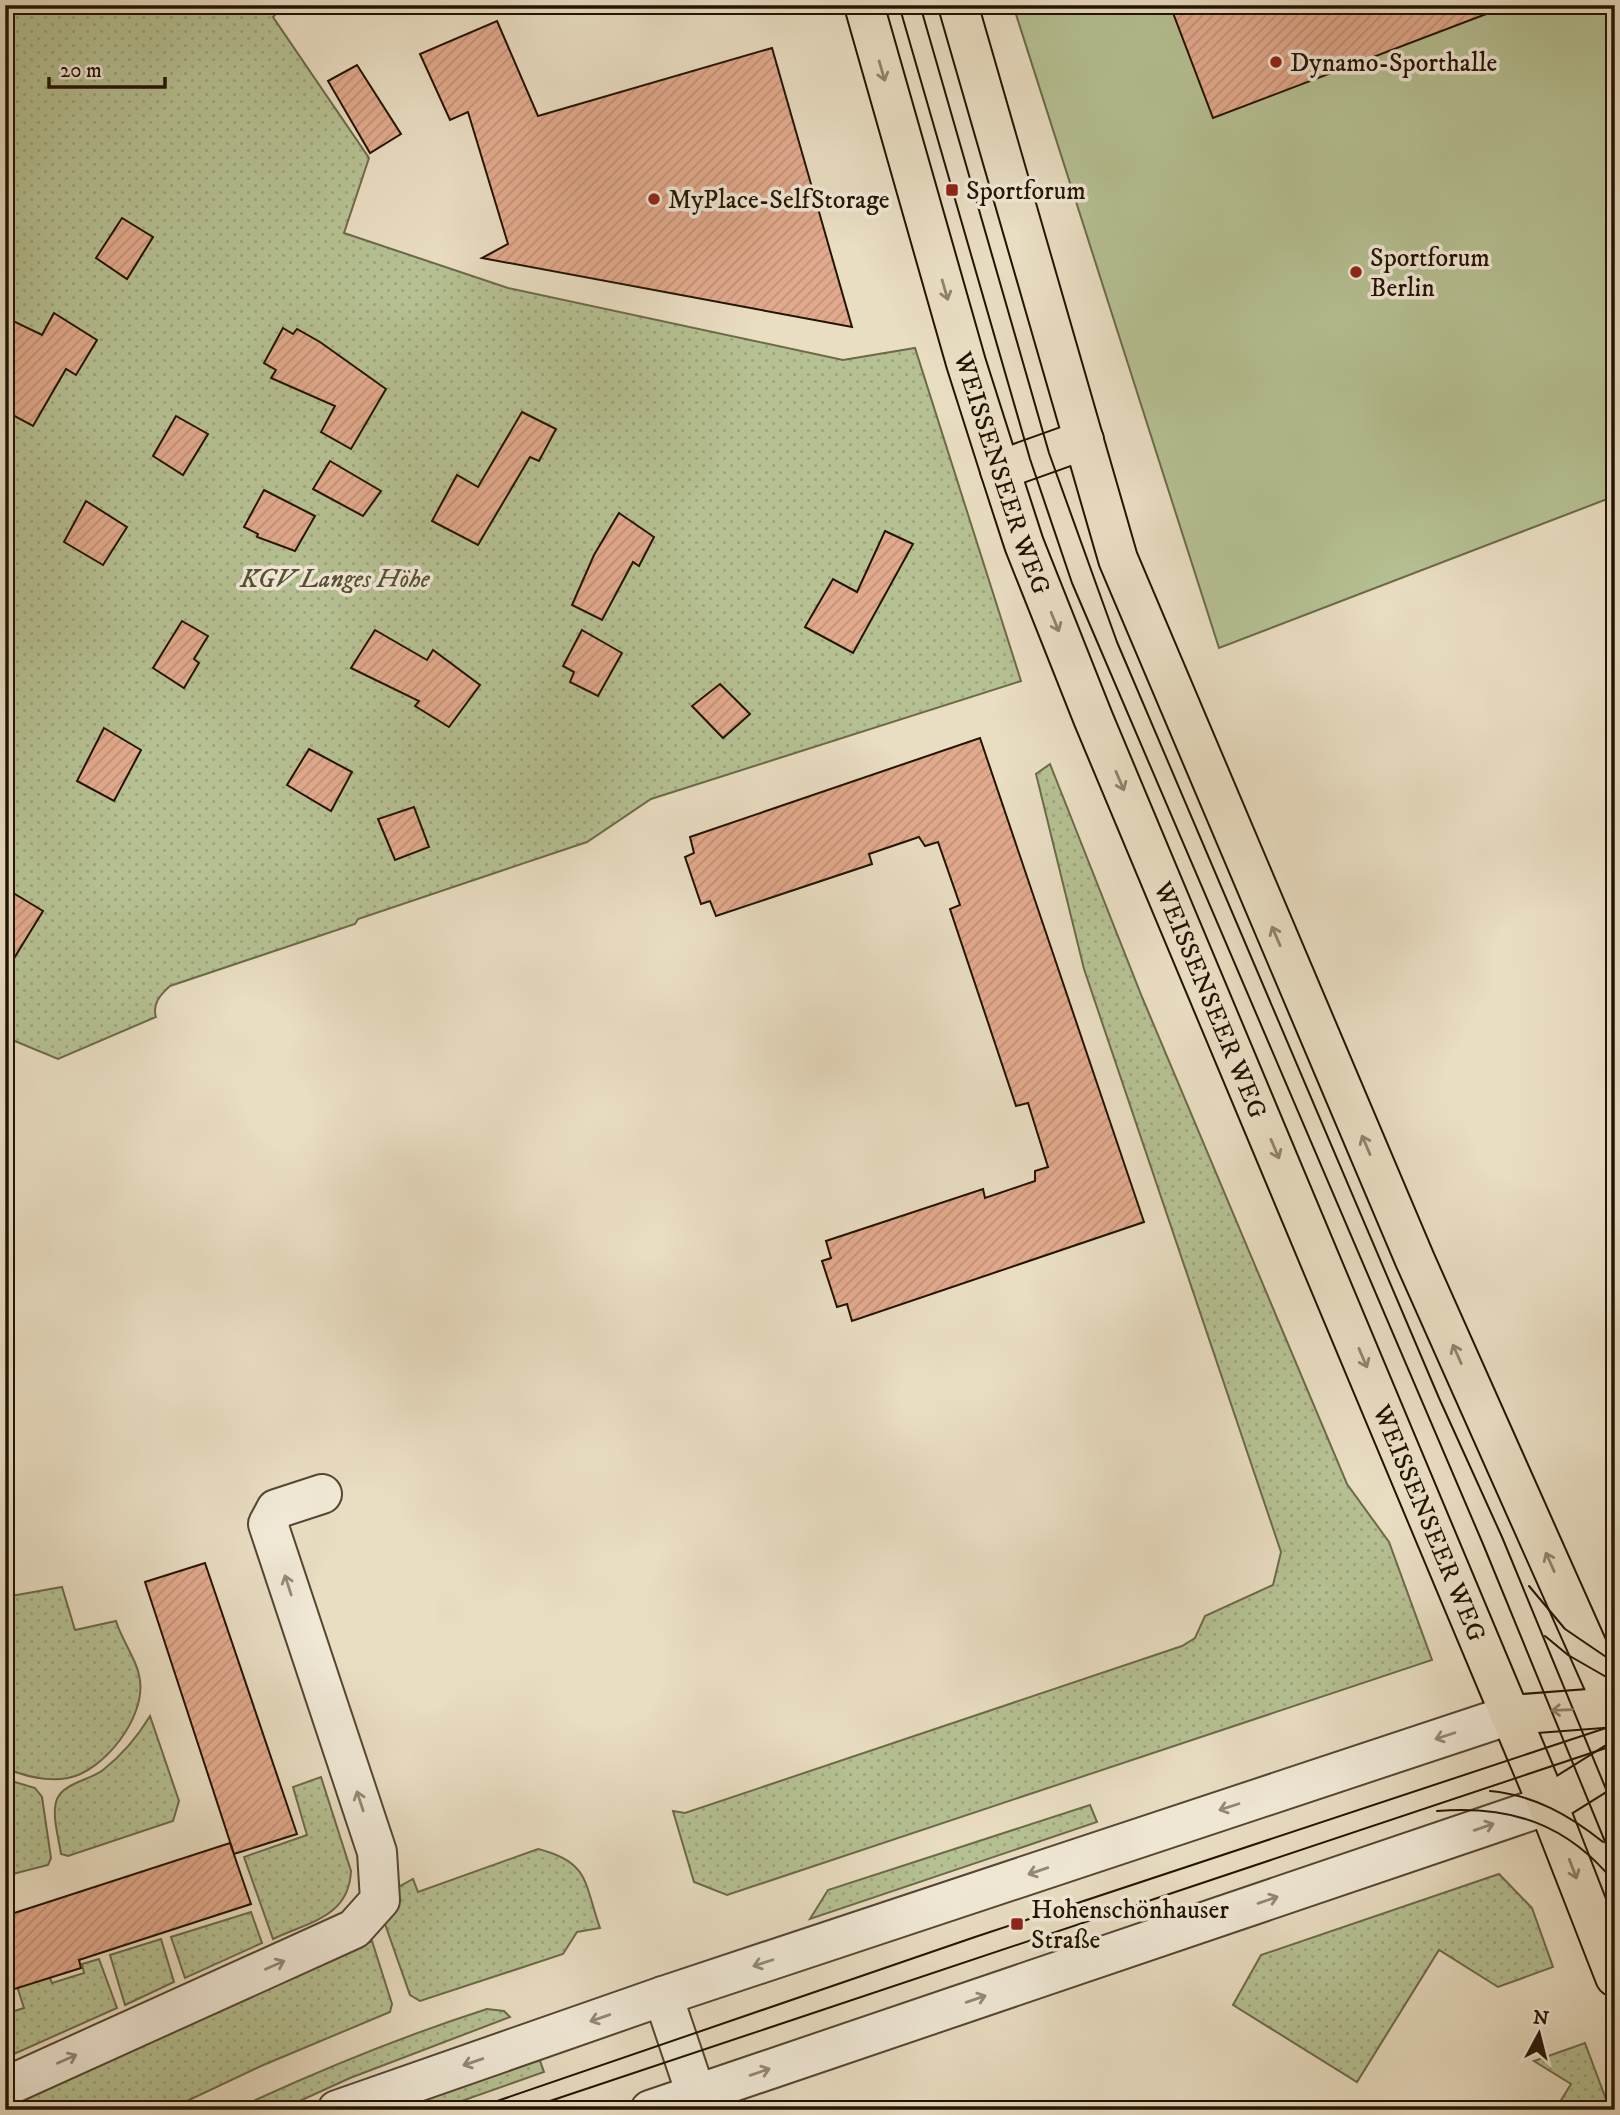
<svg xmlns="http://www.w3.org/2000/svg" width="1620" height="2115" font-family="'IM FELL DW Pica',serif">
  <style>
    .grass { fill: url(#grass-dots); stroke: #6c6a4a; stroke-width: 2 }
    .pitch { fill: #b6c193; stroke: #6c6a4a; stroke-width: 2 }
    .building { fill: url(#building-hatch); stroke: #221302; stroke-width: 2 }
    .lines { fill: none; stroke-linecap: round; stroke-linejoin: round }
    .minor-casing { stroke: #544632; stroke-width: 42 }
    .major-casing { stroke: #221302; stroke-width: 42 }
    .minor { stroke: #f1e9d7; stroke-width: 38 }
    .major { stroke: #e9ddc2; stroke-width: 38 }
    .tram { stroke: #221302; stroke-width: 2 }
    .oneway { stroke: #8f826c }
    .oneway2 { stroke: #948977 }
    .poi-dot { fill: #8f2418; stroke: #f1e9d7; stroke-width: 2.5 }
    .labels { text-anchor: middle; stroke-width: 7; stroke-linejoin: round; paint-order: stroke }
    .poi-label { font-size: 26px; fill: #221302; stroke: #f1e9d7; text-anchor: start }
    .street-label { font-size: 26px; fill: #221302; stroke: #f1e9d7 }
    .park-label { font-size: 26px; font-style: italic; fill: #565035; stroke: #f1e9d7 }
  </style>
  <defs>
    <pattern id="grass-dots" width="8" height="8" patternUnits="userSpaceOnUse" patternTransform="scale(1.75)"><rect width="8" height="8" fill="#b6c193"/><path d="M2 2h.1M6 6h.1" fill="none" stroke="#9ca57d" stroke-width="1.8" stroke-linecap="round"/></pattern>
    <pattern id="building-hatch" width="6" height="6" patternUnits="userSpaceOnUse" patternTransform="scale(1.75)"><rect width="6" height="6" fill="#e2aa8d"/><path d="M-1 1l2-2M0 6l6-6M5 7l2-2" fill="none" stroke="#c29178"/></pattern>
  </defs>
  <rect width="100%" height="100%" fill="#e9ddc2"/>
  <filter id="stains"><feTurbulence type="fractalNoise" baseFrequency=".00286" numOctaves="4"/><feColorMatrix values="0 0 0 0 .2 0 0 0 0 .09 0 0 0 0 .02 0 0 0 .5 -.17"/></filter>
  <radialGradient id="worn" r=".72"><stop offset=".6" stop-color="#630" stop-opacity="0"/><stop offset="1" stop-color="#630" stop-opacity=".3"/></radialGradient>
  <!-- grass -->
  <g class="grass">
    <path d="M 5,5 L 284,5 L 273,17 L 369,158 L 344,233 L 508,288 L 843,360 L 915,348 L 1021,681 L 651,799 L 587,842 L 358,919 L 355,924 L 170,986 C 160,995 152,1004 156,1017 L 58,1059 L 5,1037 Z"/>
    <polygon points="1050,764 1142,997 1347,1484 1389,1542 1432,1660 727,1895 694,1882 673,1811 685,1813 1182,1646 1195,1638 1205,1616 1273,1585 1281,1552 1084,969 1036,774"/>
    <path d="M 62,1587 L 75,1630 L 116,1621 C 122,1641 138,1661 140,1681 C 145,1718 104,1771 68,1778 C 47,1782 24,1776 5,1768 L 5,1597 Z"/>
    <path d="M 150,1716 L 179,1801 L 173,1821 L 68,1856 L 61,1854 C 59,1839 51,1814 57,1799 C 64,1783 90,1780 103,1770 C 122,1755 138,1736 150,1716 Z"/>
    <path d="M 321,1777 L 351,1871 C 349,1917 309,1922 273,1939 L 244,1857 L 307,1835 L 293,1787 Z"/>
    <polygon points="5,1779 35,1788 42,1797 51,1858 48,1865 5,1876"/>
    <polygon points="1090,1805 1097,1822 810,1919 828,1890"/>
    <path d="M 538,1849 C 590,1862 584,1883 600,1928 L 577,1932 L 563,1954 L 420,2001 L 410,1995 L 385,1924 L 395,1889 L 413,1879 L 418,1892 Z"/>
    <polygon points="1499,1874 1532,1908 1553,1967 1498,1987 1439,1950 1357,2082 1233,2005 1261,1955"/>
    <polygon points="251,1912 262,1943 185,1978 171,1937"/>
    <polygon points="161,1939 174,1982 125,2005 110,1955"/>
    <polygon points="372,1941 392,2004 390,2012 261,2066 168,2110 5,2110 5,2104"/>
    <polygon points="99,1959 117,2008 5,2058 5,2014 24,2008 17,1986 49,1976 52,1983 84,1973 82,1964"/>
    <path d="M 487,2009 L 504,2011 L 510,2017 L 350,2078 L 280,2110 L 234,2110 C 317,2071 400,2037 487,2009 Z"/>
    <polygon points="1585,2043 1610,2110 1555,2110 1571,2084 1534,2061"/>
    <polygon points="539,2058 544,2072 436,2110 393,2110"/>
  </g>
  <!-- pitch -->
  <polygon class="pitch" points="1013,5 1615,5 1615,496 1219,648"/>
  <!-- building -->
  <g class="building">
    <polygon points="1170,5 1502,5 1502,8 1213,118"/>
    <polygon points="497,21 538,116 772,48 852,327 482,258 508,244 468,112 450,120 420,54"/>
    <polygon points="357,65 401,134 370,153 328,81"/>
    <polygon points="122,218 153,237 127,279 96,258"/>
    <polygon points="54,313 97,340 76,375 66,369 33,426 5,411 5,317 42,335"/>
    <polygon points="283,328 293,334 297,329 320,342 386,389 351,449 321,432 335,406 271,378 276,370 264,363"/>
    <polygon points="522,412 556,429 539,461 530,457 478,545 432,521 457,475 478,487"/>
    <polygon points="176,416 208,434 183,475 153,456"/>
    <polygon points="330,461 381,491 363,516 313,489"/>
    <polygon points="264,490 315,516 295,551 257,537 258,534 244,527"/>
    <polygon points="86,501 127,527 103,565 64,542"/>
    <polygon points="619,513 654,537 639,566 633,562 602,620 572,605 594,555"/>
    <polygon points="885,531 913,544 853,653 805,627 833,579 857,592"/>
    <polygon points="182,621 208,636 194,659 199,663 184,688 153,668"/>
    <polygon points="375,630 427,660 433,650 480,685 449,727 415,706 419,701 351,668"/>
    <polygon points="582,630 622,653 598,696 570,682 574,672 563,666"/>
    <polygon points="720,684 750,714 723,738 692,706"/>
    <polygon points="104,728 141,750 114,801 77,781"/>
    <polygon points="980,738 1144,1222 852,1321 847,1304 837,1307 822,1261 831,1258 826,1241 983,1189 985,1198 1035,1181 1035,1171 1048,1167 1028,1103 1016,1106 950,909 960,905 938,842 925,846 919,837 869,854 872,864 716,916 710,901 701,904 685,857 694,853 690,837"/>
    <polygon points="309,749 352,772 331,811 287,785"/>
    <polygon points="414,807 429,847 395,860 378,819"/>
    <polygon points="5,888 43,911 5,973"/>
    <polygon points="205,1563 297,1834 234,1854 145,1582"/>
    <polygon points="230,1843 251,1904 79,1960 81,1968 5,1992 5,1916"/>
  </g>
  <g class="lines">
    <defs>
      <g id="minor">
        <polyline points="663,1996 696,2094"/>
        <polyline points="5,2087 354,1929 380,1900 377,1852 268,1524 276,1509 322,1494"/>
        <polyline points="337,2110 663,1996 1510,1715"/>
        <polyline points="650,2110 1548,1805"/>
      </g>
      <g id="major">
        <path id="s1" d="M 864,5 L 966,363 L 1000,470 L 1024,544 L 1093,718 L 1548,1805 L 1615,1977"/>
        <polyline points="958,5 1118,559 1415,1260 1615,1709"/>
        <polyline points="1000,470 1084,440"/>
        <polyline points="1510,1715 1615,1707"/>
        <polyline points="1548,1805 1615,1763"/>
      </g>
    </defs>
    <!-- minor casing -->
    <use href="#minor" class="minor-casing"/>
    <!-- major casing -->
    <use href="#major" class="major-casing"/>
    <!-- minor -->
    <use href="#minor" class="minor"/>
    <!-- major -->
    <use href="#major" class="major"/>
    <!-- tram -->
    <g class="tram">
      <polyline points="899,5 1030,459 1072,583 1483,1544 1615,1866"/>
      <polyline points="920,5 1049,453 1117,642 1439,1398 1502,1537 1615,1811"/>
      <polyline points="1529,1586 1565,1629 1615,1663"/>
      <polyline points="1545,1636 1568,1655 1615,1682"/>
      <path d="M 1490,1791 C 1534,1795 1569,1815 1603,1842"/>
      <path d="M 1437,1811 C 1511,1805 1568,1824 1615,1883"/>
      <polyline points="471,2110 975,1937 1615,1725"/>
      <polyline points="523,2110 1615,1745"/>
    </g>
  </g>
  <!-- one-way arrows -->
  <defs><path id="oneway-shaft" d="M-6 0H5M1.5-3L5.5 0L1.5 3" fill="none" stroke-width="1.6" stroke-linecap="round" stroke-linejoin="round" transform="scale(1.75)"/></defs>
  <g class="oneway">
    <use href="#oneway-shaft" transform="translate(882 71) rotate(74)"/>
    <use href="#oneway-shaft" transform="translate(945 290) rotate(74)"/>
    <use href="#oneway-shaft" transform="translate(1055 622) rotate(68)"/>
    <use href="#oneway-shaft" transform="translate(1120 781) rotate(67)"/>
    <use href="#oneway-shaft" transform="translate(1276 936) rotate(-113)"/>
    <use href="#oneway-shaft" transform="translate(1366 1145) rotate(-113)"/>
    <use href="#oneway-shaft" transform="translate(1275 1149) rotate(67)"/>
    <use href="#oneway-shaft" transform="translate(1457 1354) rotate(-114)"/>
    <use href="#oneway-shaft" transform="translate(1363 1358) rotate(67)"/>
    <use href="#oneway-shaft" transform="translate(1550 1562) rotate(-114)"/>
    <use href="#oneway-shaft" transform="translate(1562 1710) rotate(178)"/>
    <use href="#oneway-shaft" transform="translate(1573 1869) rotate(69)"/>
  </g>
  <g class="oneway2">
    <use href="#oneway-shaft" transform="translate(288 1585) rotate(-108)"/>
    <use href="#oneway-shaft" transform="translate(1445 1736) rotate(162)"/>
    <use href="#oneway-shaft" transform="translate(360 1801) rotate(-108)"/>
    <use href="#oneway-shaft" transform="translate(1229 1807) rotate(162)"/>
    <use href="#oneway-shaft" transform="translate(1484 1827) rotate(-19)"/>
    <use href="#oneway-shaft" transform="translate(1038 1871) rotate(161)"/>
    <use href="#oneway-shaft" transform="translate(1268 1900) rotate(-19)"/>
    <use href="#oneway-shaft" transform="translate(763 1963) rotate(162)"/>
    <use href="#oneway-shaft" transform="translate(275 1965) rotate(-24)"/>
    <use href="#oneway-shaft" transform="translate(976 1999) rotate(-19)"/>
    <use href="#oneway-shaft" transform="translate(600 2018) rotate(161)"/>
    <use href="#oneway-shaft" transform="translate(67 2059) rotate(-24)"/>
    <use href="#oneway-shaft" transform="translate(473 2062) rotate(161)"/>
    <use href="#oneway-shaft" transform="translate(760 2072) rotate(-19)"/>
  </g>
  <!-- markers -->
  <g class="poi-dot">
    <circle cx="1276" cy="62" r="7"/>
    <rect x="945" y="183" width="14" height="14" rx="3.5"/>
    <circle cx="654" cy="199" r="7"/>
    <circle cx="1356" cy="272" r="7"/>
    <rect x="1010" y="1917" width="14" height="14" rx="3.5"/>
  </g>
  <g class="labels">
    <!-- poi labels -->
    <g class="poi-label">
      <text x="1290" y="71">Dynamo-Sporthalle</text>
      <text x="966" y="199">Sportforum</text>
      <text x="668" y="208">MyPlace-SelfStorage</text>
      <text x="1370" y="266">Sportforum<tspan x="1370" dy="30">Berlin</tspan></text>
      <text x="1031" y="1918">Hohenschönhauser<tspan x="1031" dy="30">Straße</tspan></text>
    </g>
    <!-- street labels -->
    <g class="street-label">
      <text dy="9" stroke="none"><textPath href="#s1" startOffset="488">WEISSENSEER WEG</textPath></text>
      <text dy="9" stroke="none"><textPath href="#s1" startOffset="1055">WEISSENSEER WEG</textPath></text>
      <text dy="9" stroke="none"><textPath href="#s1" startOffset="1622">WEISSENSEER WEG</textPath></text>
    </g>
    <!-- park labels -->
    <g class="park-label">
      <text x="335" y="587">KGV Langes Höhe</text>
    </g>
  </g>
  <!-- margin -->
  <rect width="1620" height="2115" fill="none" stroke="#e9ddc2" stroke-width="28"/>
  <rect x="7" y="7" width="1606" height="2101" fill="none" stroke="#221302" stroke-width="3.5"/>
  <rect x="14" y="14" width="1592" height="2087" fill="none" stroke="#221302" stroke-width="2"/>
  <!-- north arrow -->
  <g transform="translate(1539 2034) rotate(7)" stroke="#f1e9d7" stroke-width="5" paint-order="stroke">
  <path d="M0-5L12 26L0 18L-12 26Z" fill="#221302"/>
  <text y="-10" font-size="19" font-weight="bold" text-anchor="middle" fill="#221302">N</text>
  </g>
  <!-- scale -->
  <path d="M49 77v10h116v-10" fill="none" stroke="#221302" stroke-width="3.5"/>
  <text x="60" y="77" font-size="21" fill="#221302" stroke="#f1e9d7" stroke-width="5" paint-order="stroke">20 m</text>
  <rect width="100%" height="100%" filter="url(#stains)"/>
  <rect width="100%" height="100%" fill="url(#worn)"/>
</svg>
